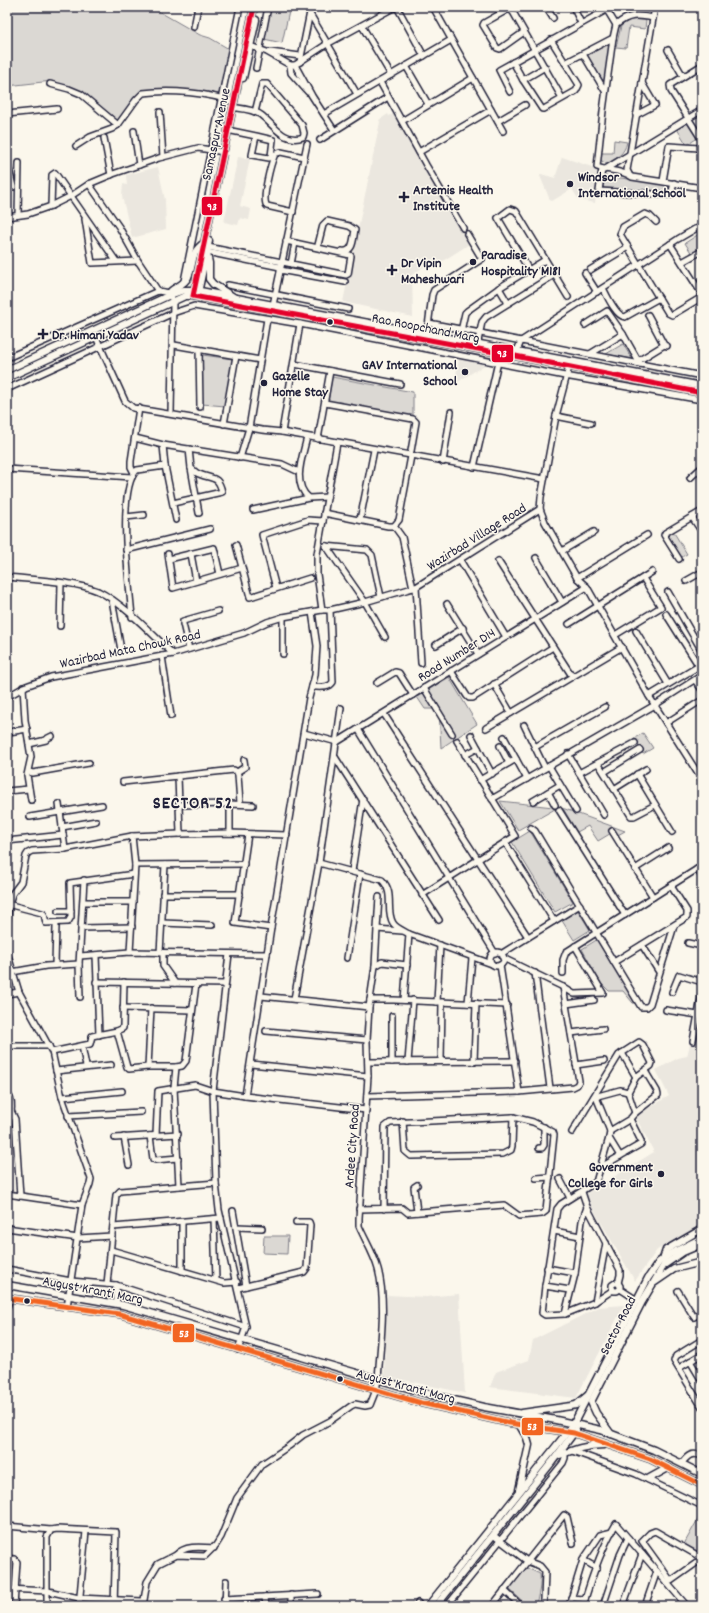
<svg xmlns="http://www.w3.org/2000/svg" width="709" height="1613" font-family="Dekko,sans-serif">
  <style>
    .built { fill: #ebe7df }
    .green { fill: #dbd8d3; stroke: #7e7d87 }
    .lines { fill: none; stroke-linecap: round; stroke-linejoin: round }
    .minor-casing { stroke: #22223b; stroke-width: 8 }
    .major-casing { stroke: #22223b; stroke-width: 9 }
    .minor { stroke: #fbf7ec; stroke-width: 5 }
    .major { stroke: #fbf7ec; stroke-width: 6 }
    .bus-1-casing { stroke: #fbf7ec; stroke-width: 8 }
    .bus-2-casing { stroke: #fbf7ec; stroke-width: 8 }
    .bus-1 { stroke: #e4002b; stroke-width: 5 }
    .bus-2 { stroke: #f26522; stroke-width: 5 }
    .poi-dot { fill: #22223b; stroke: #fbf7ec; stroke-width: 1.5 }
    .labels { text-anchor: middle; stroke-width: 3; stroke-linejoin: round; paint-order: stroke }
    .street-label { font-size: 14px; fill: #22223b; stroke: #fbf7ec }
    .poi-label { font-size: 14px; font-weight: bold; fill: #22223b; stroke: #fbf7ec; text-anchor: start }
    .district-label { font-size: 18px; font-weight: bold; letter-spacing: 1px; fill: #22223b; stroke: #fbf7ec }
    .line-badge { stroke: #fbf7ec; stroke-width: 1.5 }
    .badge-label { font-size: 11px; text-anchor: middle; font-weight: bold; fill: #fff }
  </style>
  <rect width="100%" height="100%" fill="#fbf7ec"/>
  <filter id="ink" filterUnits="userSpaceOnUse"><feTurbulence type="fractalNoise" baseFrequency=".025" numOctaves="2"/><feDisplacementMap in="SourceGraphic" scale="8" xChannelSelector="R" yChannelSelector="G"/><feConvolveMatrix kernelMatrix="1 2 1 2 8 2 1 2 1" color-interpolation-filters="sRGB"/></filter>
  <g filter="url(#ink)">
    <!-- built -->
    <g class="built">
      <polygon points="388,114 389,116 393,114 420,161 471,243 435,266 432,261 412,275 413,317 343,302 380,122 379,120"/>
      <polygon points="238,157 250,159 240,206 251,209 249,220 240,218 238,225 224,222"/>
      <polygon points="562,157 598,169 595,203 579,200 572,189 552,201 550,200 540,176 541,174 555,178"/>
      <polygon points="158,167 165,200 166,229 132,238 122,196 123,184 127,185 126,175"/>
      <polygon points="459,359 486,364 456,383 455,380"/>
      <polygon points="690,1044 702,1046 702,1219 701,1225 657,1250 635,1281 585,1195 654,1152 635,1116 669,1096 656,1070 678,1058 687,1056"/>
      <polygon points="459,1294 465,1393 384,1376 387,1295 426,1297"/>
      <polygon points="624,1305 576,1398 490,1387 496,1372 529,1360 533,1340 599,1307"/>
    </g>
    <!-- green -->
    <g class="green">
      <polygon points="7,7 151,7 200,35 210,38 229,49 220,94 200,91 144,92 118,122 78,91 52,81 7,86"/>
      <polygon points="271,7 290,7 282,43 264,39"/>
      <polygon points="631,19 646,20 645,29 629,27 626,48 616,47 621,26"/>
      <polygon points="610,43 604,82 585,55"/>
      <polygon points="690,122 699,137 687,145 677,129"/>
      <path d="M 614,140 L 627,142 C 624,155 617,157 607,164 L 600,160 L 599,153 L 613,153 Z"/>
      <polygon points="604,176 669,184 668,191 603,188"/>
      <polygon points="699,234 702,234 702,248 692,254 685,243"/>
      <polygon points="623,344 632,359 606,354"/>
      <polygon points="202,355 233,359 225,406 202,404"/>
      <polygon points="332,377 413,392 413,417 328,402"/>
      <polygon points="673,531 687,554 680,558 666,535"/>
      <polygon points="449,677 477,724 441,748 439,709 425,709 417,697"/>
      <polygon points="643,733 653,748 643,754 633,739"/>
      <polygon points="500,801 553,807 565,809 625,831 616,836 613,832 598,841 588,826 577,832 564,810 555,809 518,830"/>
      <polygon points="530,831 573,902 555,912 512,842"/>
      <polygon points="577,909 590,930 574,940 561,919"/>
      <polygon points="598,939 638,1004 633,1003 623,991 609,991 601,983 582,949"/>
      <polygon points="264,1236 288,1236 287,1254 263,1253"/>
      <polygon points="702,1512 702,1553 684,1544"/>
      <path d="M 527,1568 L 540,1574 C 541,1585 539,1595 535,1606 L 528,1606 L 509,1589 Z"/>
    </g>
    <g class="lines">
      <defs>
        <g id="minor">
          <polyline points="397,7 424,56"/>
          <polyline points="433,7 503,131"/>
          <polyline points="546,7 553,18"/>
          <polyline points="573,7 581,23"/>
          <polyline points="605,7 616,25"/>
          <polyline points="310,14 357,94"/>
          <polyline points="362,26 391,75"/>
          <polyline points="194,27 198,7"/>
          <polyline points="524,32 500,49 497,48 483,25 484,23 507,10 510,10 513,12 562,98"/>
          <path d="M 613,38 L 603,111 L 597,167 C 608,171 623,170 632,177 L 702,188"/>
          <polyline points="250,46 267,52 290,65 295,65 327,44 395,7"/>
          <polyline points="668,50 683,76"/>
          <polyline points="270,52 300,56"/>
          <polyline points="583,54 605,91"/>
          <polyline points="300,62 311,7"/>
          <polyline points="513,62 523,80 545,67"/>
          <path d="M 565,63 L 613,38 L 616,25 C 629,14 637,15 653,18"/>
          <polyline points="290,65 291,73 308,92"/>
          <polyline points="295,65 312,96 334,130"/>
          <polyline points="702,65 670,85 671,91 702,140"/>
          <polyline points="406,66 428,104"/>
          <polyline points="256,68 268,7"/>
          <polyline points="523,80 542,109 544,109 576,91 579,85 551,40"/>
          <polyline points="380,82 426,165 463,228"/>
          <polyline points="50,84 69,89 81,94 118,125"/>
          <polyline points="510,92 499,70 606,10"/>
          <path d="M 237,108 C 245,109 254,110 261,115 C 274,125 284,144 303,137 L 304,133 L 302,125 L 267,84 L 262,84 L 255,112"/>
          <polyline points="160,112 163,157"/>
          <polyline points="7,114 57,109"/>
          <polyline points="324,114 451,40"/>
          <polyline points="636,115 655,105 642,83"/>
          <polyline points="402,121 473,78"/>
          <polyline points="498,121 525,105"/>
          <polyline points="134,131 139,165"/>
          <polyline points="232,131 256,136 252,155 269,158 271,156 273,140 256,136"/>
          <polyline points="104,138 111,175"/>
          <polyline points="320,140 388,97"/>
          <path d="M 76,146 L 90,137 L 112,129 L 118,125 L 136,100 L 143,93 C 171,89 208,93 234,102"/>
          <polyline points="419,152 491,110"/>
          <polyline points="7,160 13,187"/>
          <polyline points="602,169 599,191 671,195 674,183"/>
          <polyline points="604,170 702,110"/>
          <polyline points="629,174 627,170 630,153 655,7"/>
          <polyline points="663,181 669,146 699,148"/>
          <polyline points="89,184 119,227 138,261 158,291 170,293"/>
          <polyline points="51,206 52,175 55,173 116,261"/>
          <path d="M 293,212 L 267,206 C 261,199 271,163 275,154 L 281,152 L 304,157"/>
          <polyline points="18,215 19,163"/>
          <polyline points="7,217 28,214 51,206 71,196 89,184 113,174 159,158 198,148 224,152"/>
          <polyline points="85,219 92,263 138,261"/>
          <polyline points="656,222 650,216 645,214 623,227 620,234 668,313 672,315 702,297"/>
          <polyline points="670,244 702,294"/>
          <path d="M 318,245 L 323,225 L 327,221 L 349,226 L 355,230 C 353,238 354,253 342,251"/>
          <polyline points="208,247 346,275 348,274 351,256 350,255 286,241"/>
          <polyline points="207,252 280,267"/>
          <polyline points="682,262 702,251"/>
          <polyline points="291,264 295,243"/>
          <polyline points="280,270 345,282"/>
          <polyline points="529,270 498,218 510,209 516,211 568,297"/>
          <polyline points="590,270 628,247"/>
          <polyline points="585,273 597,292"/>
          <polyline points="184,281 240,7"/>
          <polyline points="228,285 348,309"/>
          <polyline points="499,288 508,303"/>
          <path d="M 603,288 C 607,296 616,316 625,317 L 659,298"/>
          <polyline points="273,305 307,144"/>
          <polyline points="648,315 664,345 667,346"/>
          <polyline points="429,323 702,376"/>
          <polyline points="585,325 607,311 623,334"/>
          <polyline points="427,334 432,295 434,290 482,259 467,234"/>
          <polyline points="96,337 125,401 133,408 262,430 282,432 544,479"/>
          <polyline points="459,340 465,313 467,311 499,288 545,260"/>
          <polyline points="174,345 260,360"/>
          <polyline points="477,346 482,322 486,317 554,275"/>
          <polyline points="199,350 200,407"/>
          <polyline points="517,351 521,341 678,239 695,229 702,227"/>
          <polyline points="590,354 623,334 640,364"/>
          <polyline points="7,358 158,291"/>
          <polyline points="638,361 664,345"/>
          <polyline points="294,364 400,384"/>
          <polyline points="569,367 556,416 541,497 540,509 545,522 577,578 587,587 649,696 702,780"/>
          <polyline points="7,389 173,313 194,306 300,324 565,376 702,400"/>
          <polyline points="325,403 413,419 416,422 411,451"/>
          <polyline points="171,413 173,302"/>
          <polyline points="556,416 591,423"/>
          <polyline points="224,424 236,356"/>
          <polyline points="282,432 300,324"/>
          <path d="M 307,437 C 303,456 291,483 309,498 L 327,497"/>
          <polyline points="135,438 163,445 282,464 299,472"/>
          <polyline points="318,439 330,371"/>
          <polyline points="240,458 249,428 267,319"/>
          <polyline points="443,462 451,412"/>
          <polyline points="165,466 176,520"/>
          <polyline points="474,467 498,362"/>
          <polyline points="191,468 199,513"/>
          <polyline points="7,469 132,477"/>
          <polyline points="134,473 131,467 131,461 139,408"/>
          <polyline points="690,478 702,467"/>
          <path d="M 173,503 L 222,492 C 218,475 213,480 199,474 C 195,473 194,470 191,468 L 189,449"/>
          <polyline points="253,510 309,498"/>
          <polyline points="324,513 388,526 394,526 399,520 411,456"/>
          <polyline points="126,517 144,515"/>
          <polyline points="692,517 702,532"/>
          <polyline points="360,520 374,450"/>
          <polyline points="394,526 402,537 413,588"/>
          <polyline points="236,545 250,597 310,578"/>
          <polyline points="325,546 367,550 372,555 381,597"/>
          <polyline points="326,546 365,602 385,637"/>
          <polyline points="126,550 210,529"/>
          <polyline points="562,551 594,532"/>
          <polyline points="168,554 173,588 242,568"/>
          <polyline points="191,554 196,581"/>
          <polyline points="536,558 562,602"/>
          <polyline points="169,559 214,548 220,574"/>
          <polyline points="679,559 664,535 665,533 702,511"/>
          <polyline points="460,560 506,637"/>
          <polyline points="498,561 572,676"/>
          <path d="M 7,577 C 33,580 74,581 98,591 C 123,603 153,635 173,654"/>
          <polyline points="577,578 647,535"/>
          <polyline points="686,581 702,572"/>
          <polyline points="416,587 421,663"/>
          <polyline points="276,588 262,535 308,520 323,521"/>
          <polyline points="668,592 702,651"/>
          <polyline points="112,600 121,650"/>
          <polyline points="447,604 478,654"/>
          <polyline points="322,610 317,574 317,554 337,443"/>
          <polyline points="666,614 702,671"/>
          <path d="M 132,617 C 130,589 116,489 137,470 L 165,466 L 163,445"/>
          <polyline points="569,624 652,572"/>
          <polyline points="60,626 61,583"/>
          <polyline points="636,631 668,684"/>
          <polyline points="615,635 661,607 643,578"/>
          <polyline points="436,645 463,628"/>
          <polyline points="189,649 183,624 183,621 218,611"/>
          <polyline points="283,654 283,617"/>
          <polyline points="162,656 171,716"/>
          <polyline points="451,671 467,696 469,698 473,698 553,647"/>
          <polyline points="695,680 702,690"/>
          <polyline points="377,683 395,672 399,673 413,695"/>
          <polyline points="494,684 511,713"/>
          <polyline points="23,687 25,720 31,757 27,775 31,800"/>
          <path d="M 312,687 C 319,687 329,689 333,682 L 330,610"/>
          <polyline points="424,688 452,734"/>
          <polyline points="649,696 699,666"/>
          <polyline points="7,697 26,686 51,677 173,654 244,633 267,622 283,617 322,610 330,610 365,602 416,587 540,509"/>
          <polyline points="384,714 528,937"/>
          <polyline points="666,723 702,700"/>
          <polyline points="524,725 545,768"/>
          <polyline points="486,728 622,647"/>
          <polyline points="358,729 495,953"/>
          <polyline points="9,732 27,729"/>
          <polyline points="304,733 337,742"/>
          <polyline points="471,735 492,774"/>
          <polyline points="504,737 527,779"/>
          <polyline points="337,742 587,587"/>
          <polyline points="29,744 46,740 48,738 52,736"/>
          <polyline points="500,746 509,763"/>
          <polyline points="535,747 605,707"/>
          <polyline points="568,754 604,815"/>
          <polyline points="465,755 478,748"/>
          <polyline points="335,757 439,920"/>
          <polyline points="598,763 631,816 634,816 655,805"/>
          <polyline points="549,766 576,811"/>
          <polyline points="29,772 33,773 89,763"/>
          <polyline points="237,772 245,767 244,760"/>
          <polyline points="604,772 640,750"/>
          <polyline points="579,773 635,743"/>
          <polyline points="637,774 672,832"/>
          <polyline points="178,776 180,834"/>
          <polyline points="480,780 516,759"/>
          <polyline points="123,782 234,770 237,772 238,775 240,803"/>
          <polyline points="614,789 646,769"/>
          <polyline points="7,791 29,789"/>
          <polyline points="548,792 555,805"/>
          <polyline points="492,799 655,705 702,675"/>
          <polyline points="533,801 560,785"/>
          <polyline points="59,804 65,849"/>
          <polyline points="179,805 230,804"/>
          <polyline points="559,810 625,915"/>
          <polyline points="30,817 102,805"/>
          <polyline points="62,827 96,821"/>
          <polyline points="531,828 535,831 641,1007 647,1007 650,1004 674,926"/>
          <polyline points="612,831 653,897"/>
          <polyline points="230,833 230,804 253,805"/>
          <polyline points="248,834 235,923 271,928"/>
          <polyline points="7,841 63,835"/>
          <polyline points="505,842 554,921"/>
          <path d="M 319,863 L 382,880 C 395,893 385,910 393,923 C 396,928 404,931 409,934 L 492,964"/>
          <polyline points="135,865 244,864"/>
          <polyline points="635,869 668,848"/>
          <polyline points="697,869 702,877"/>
          <polyline points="352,871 363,799"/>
          <polyline points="163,894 240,894"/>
          <polyline points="422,895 515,836 457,741"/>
          <polyline points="379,897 377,929 402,931"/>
          <polyline points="83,902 133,902"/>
          <polyline points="7,904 42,913 44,914 46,923 68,922 71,917 70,883 134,874"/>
          <polyline points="58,911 71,911"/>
          <polyline points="7,922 9,904 12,894 21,882 26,856 28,853 32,851 65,849 132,836 180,834 230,833 287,835"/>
          <polyline points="162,923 212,925"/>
          <polyline points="81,928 132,927"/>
          <polyline points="688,943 702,946"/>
          <polyline points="642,945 659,972"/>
          <polyline points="7,952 19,992 52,1052 62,1097 91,1179 90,1184 82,1205 67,1307"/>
          <polyline points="130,952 135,865 132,836"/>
          <circle cx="497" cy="959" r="7"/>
          <polyline points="160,953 165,865"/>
          <polyline points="163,953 163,966 175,983"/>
          <polyline points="229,954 213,1091 216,1183 219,1210 246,1327 238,1350"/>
          <polyline points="501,954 580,905"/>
          <polyline points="96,955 99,1035"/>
          <polyline points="80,956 130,952 267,954"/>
          <polyline points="347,958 360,874"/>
          <polyline points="503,958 563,987 574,994 603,993 575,946"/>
          <polyline points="614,962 687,917 687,911 671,886"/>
          <polyline points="55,965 56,926"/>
          <polyline points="500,965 519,1092"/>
          <polyline points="375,966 377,929"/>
          <polyline points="12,972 46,966 79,964"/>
          <polyline points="535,973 550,1088"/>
          <polyline points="563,973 563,960 566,952 702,866"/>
          <polyline points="96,982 225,984"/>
          <polyline points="124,982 123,1025 123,1028 117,1031 127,1067 129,1069 148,1067 176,1067"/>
          <polyline points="672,992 679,975 702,982"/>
          <polyline points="7,994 19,992"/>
          <polyline points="261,996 369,1007"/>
          <polyline points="80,997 79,964 84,880"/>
          <polyline points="294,999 319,863 341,708"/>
          <polyline points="370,1000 394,1000 507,1005"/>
          <polyline points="404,1000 409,934"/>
          <polyline points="437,1002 440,945"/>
          <polyline points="468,1003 472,958"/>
          <polyline points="566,1004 594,1000"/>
          <polyline points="123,1008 192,1010"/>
          <polyline points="666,1010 698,1015"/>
          <polyline points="392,1016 392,1062"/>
          <polyline points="266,1031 367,1040"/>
          <polyline points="571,1033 603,1029"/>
          <polyline points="693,1041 702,993"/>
          <polyline points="7,1046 49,1046"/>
          <polyline points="82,1046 86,1066"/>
          <polyline points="52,1052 90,1044 92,1036 117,1031"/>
          <polyline points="622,1053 636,1077"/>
          <polyline points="441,1061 442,1002"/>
          <polyline points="368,1062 515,1061"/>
          <polyline points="408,1062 413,1000"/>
          <polyline points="474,1062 476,1003"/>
          <polyline points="251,1064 368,1076"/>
          <polyline points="576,1065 604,1061"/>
          <polyline points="148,1067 151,1008"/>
          <polyline points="56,1071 111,1065"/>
          <path d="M 7,1094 C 16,1101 9,1120 7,1130"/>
          <polyline points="245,1096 271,928 309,698 315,675 317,646 312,612"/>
          <polyline points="367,1096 519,1092 573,1087 577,1085 579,1081 563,987"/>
          <polyline points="62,1097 122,1091"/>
          <polyline points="594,1097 620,1090 628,1092"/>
          <polyline points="596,1097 610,1131 609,1138 596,1182 561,1204 557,1209 545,1286 542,1313 545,1315 565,1314 595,1302 613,1290"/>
          <polyline points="11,1111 15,1119 20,1196"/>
          <polyline points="68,1116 141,1112"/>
          <polyline points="403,1121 405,1151 411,1156 503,1154 511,1150 512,1146 513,1117"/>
          <polyline points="610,1131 630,1119 635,1113 658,1095 657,1091 645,1071"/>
          <polyline points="572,1132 619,1055 639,1042 643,1045 652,1063 651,1066 636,1077 628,1092 635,1113"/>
          <polyline points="156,1135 158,1091 195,1085 213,1091 245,1096 366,1110"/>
          <polyline points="150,1136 153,1159 155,1160 178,1158"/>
          <polyline points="124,1137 129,1165"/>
          <polyline points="115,1138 178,1134"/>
          <polyline points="609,1138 620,1156"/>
          <polyline points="539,1148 542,1148 544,1145 544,1127"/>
          <polyline points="601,1167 641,1144 641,1141 630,1119"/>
          <polyline points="536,1178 550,1177"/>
          <polyline points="560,1179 570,1198"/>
          <polyline points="179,1186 174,1088 176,1067 182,1066 186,1061 196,984"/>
          <polyline points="582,1192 587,1207 620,1270 620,1275 618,1283"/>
          <polyline points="7,1194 82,1205"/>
          <polyline points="359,1209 402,1208 408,1213 504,1205 519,1216 542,1214 546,1211 554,1135 553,1132 533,1122 513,1117 390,1123 385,1127 384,1209"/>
          <polyline points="233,1211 246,1286"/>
          <polyline points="417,1212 414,1187 417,1185"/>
          <polyline points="214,1219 216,1280"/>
          <polyline points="182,1222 182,1271"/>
          <polyline points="113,1227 221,1218"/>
          <polyline points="237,1227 262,1228"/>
          <polyline points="7,1228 78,1238 112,1236"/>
          <polyline points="554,1231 580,1236"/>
          <polyline points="111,1250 224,1283 237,1282"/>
          <polyline points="547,1268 575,1273"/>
          <polyline points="7,1269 71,1281 116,1285 246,1327"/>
          <polyline points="107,1284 116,1195 120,1191 216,1183"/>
          <polyline points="116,1285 117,1304"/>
          <polyline points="545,1286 570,1290"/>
          <polyline points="238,1288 304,1272 307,1268 310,1225 309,1222 296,1222"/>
          <polyline points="620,1289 617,1291 614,1291 612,1288 612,1285 615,1283 618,1283 620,1286 620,1289 637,1300"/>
          <polyline points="678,1291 694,1317 702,1312"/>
          <polyline points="595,1302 606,1243"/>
          <polyline points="7,1307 10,1298"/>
          <polyline points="565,1314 575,1274 582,1221 587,1207"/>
          <polyline points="702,1340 676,1356 674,1361 702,1407"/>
          <polyline points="690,1361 702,1381"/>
          <polyline points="679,1368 702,1354"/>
          <polyline points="572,1451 636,1474 702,1506"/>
          <path d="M 682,1463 C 688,1455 692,1452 702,1456"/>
          <polyline points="7,1526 51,1530"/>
          <polyline points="493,1535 527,1561 540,1566 545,1572 544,1600 541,1606"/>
          <path d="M 176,1555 C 185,1545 201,1547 214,1548"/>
          <polyline points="7,1558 14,1559 17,1562 14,1606"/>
          <polyline points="702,1558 655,1531 650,1533 642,1541 671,1581 702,1559"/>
          <polyline points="583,1560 597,1568"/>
          <polyline points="7,1589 48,1591 79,1598 142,1601"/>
          <polyline points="504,1590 521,1606"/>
          <polyline points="265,1597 266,1606"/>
          <polyline points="571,1598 585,1599"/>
          <polyline points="224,1599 318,1594"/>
          <polyline points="47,1606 47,1537 51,1530 57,1529 116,1532 114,1606"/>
          <polyline points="79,1606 86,1531"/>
          <path d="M 143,1606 L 147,1582 L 158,1564 L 176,1555 L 205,1556 L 216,1545 L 221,1537 L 237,1498 L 262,1464 L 289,1446 L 303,1435 L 330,1421 L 351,1406 L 355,1404 L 365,1406 L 370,1405 L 376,1390 L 378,1380 C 380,1345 387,1303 378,1269 C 374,1254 365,1240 359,1226 L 359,1218 L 368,1076 L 367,1040 L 369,1007 L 375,966 L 382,962 L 407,965"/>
          <polyline points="225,1606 226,1581"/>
          <polyline points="291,1606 291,1595"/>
          <polyline points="416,1606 418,1603"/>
          <polyline points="447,1606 563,1463 565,1458 565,1453"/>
          <polyline points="492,1606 564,1515 567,1517 573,1543"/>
          <polyline points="569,1606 583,1560 600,1535 612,1532"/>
          <path d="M 583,1606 C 591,1579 602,1547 616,1524 L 687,1606"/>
          <polyline points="603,1606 620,1555 628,1538"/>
          <polyline points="623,1606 642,1554"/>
          <polyline points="645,1606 657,1571"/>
        </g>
        <g id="major">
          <polyline points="254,7 193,296 500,353 702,393"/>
          <polyline points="243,78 256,20"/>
          <polyline points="207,254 209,263 209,279 213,284 232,296"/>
          <polyline points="198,293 209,241"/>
          <path d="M 171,297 L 171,291 C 176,287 185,284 188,277 C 195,262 189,254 204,243"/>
          <polyline points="7,370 170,295 184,290 195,290 702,386"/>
          <polyline points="7,378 185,296 193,296"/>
          <polyline points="663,1259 666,1250 702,1229"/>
          <polyline points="655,1282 674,1269 702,1262"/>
          <polyline points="7,1285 123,1305 432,1395 484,1407 556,1420 601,1430 654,1450 702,1474"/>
          <polyline points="7,1298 119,1314 421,1403 510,1423 574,1433 650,1459 702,1485"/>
          <polyline points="522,1413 571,1406 576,1405 587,1396"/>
          <polyline points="519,1424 527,1438 529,1445 519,1490"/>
          <polyline points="611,1434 596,1413 591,1402 642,1302 664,1265 683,1252 702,1244"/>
          <path d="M 557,1456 C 573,1450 586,1445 604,1445"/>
          <polyline points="648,1479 668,1468"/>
          <polyline points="428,1606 573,1425 648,1278 659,1262 670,1254 702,1238"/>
          <polyline points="436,1606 552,1462 576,1430"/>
        </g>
      </defs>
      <!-- minor casing -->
      <use href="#minor" class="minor-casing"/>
      <!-- major casing -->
      <use href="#major" class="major-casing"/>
      <!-- minor -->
      <use href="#minor" class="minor"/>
      <!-- major -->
      <use href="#major" class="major"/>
      <defs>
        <polyline id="bus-1" points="254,7 193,296 500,353 702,393"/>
        <polyline id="bus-2" points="7,1298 119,1314 421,1403 510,1423 574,1433 650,1459 702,1485"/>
      </defs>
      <!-- bus-1 casing -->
      <use href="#bus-1" class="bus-1-casing"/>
      <!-- bus-2 casing -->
      <use href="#bus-2" class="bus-2-casing"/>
      <!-- bus-1 -->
      <use href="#bus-1" class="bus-1"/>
      <!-- bus-2 -->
      <use href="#bus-2" class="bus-2"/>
    </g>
  </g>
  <!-- markers -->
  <g class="poi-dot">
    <circle cx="570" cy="184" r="4"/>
    <path d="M402 191h4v4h4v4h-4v4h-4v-4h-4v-4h4z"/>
    <circle cx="473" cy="262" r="4"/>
    <path d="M390 264h4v4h4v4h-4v4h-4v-4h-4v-4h4z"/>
    <circle cx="330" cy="322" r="3.5"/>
    <path d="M41 328h4v4h4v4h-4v4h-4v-4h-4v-4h4z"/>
    <circle cx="465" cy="372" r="4"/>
    <circle cx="264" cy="383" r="4"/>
    <circle cx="661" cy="1174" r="4"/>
    <circle cx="27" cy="1301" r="3.5"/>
    <circle cx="340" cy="1379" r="3.5"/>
  </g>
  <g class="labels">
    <!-- street labels -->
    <g class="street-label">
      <text transform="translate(215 134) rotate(-78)" y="5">Samaspur Avenue</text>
      <text transform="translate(426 327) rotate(11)" y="5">Rao Roopchand Marg</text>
      <text transform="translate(476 536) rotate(-32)" y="5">Wazirbad Village Road</text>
      <text transform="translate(130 648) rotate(-12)" y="5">Wazirbad Mata Chowk Road</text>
      <text transform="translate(456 654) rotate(-32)" y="5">Road Number D14</text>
      <text transform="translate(351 1146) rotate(-86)" y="5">Ardee City Road</text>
      <text transform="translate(93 1289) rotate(11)" y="5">August Kranti Marg</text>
      <text transform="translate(617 1325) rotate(-63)" y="5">Sector Road</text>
      <text transform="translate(406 1385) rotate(15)" y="5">August Kranti Marg</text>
    </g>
    <!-- poi labels -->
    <g class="poi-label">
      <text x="578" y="181">Windsor<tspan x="578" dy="16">International School</tspan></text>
      <text x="413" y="194">Artemis Health<tspan x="413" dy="16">Institute</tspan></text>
      <text x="481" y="259">Paradise<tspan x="481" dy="16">Hospitality M181</tspan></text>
      <text x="401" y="267">Dr Vipin<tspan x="401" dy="16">Maheshwari</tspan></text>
      <text x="52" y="339">Dr. Himani Yadav</text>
      <text x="457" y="369" text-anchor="end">GAV International<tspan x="457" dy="16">School</tspan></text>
      <text x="272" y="380">Gazelle<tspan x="272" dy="16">Home Stay</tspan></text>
      <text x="653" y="1171" text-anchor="end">Government<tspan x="653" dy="16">College for Girls</tspan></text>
    </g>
    <!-- district labels -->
    <g class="district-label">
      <text x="193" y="808">SECTOR 52</text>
    </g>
  </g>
  <g class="line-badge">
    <rect x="201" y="196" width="22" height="20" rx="4" fill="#e4002b"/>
    <rect x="491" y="344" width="23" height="19" rx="4" fill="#e4002b"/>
    <rect x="172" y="1323" width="23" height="20" rx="4" fill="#f26522"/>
    <rect x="521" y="1417" width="23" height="19" rx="4" fill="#f26522"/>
  </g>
  <g class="badge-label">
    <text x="212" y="210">93</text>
    <text x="502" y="357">93</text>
    <text x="184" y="1337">53</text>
    <text x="532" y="1430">53</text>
  </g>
  <!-- margin -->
  <rect width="709" height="1613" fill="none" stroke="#fbf7ec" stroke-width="24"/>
  <rect x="12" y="12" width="685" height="1589" fill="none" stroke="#22223b" stroke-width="1.5" filter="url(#ink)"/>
</svg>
